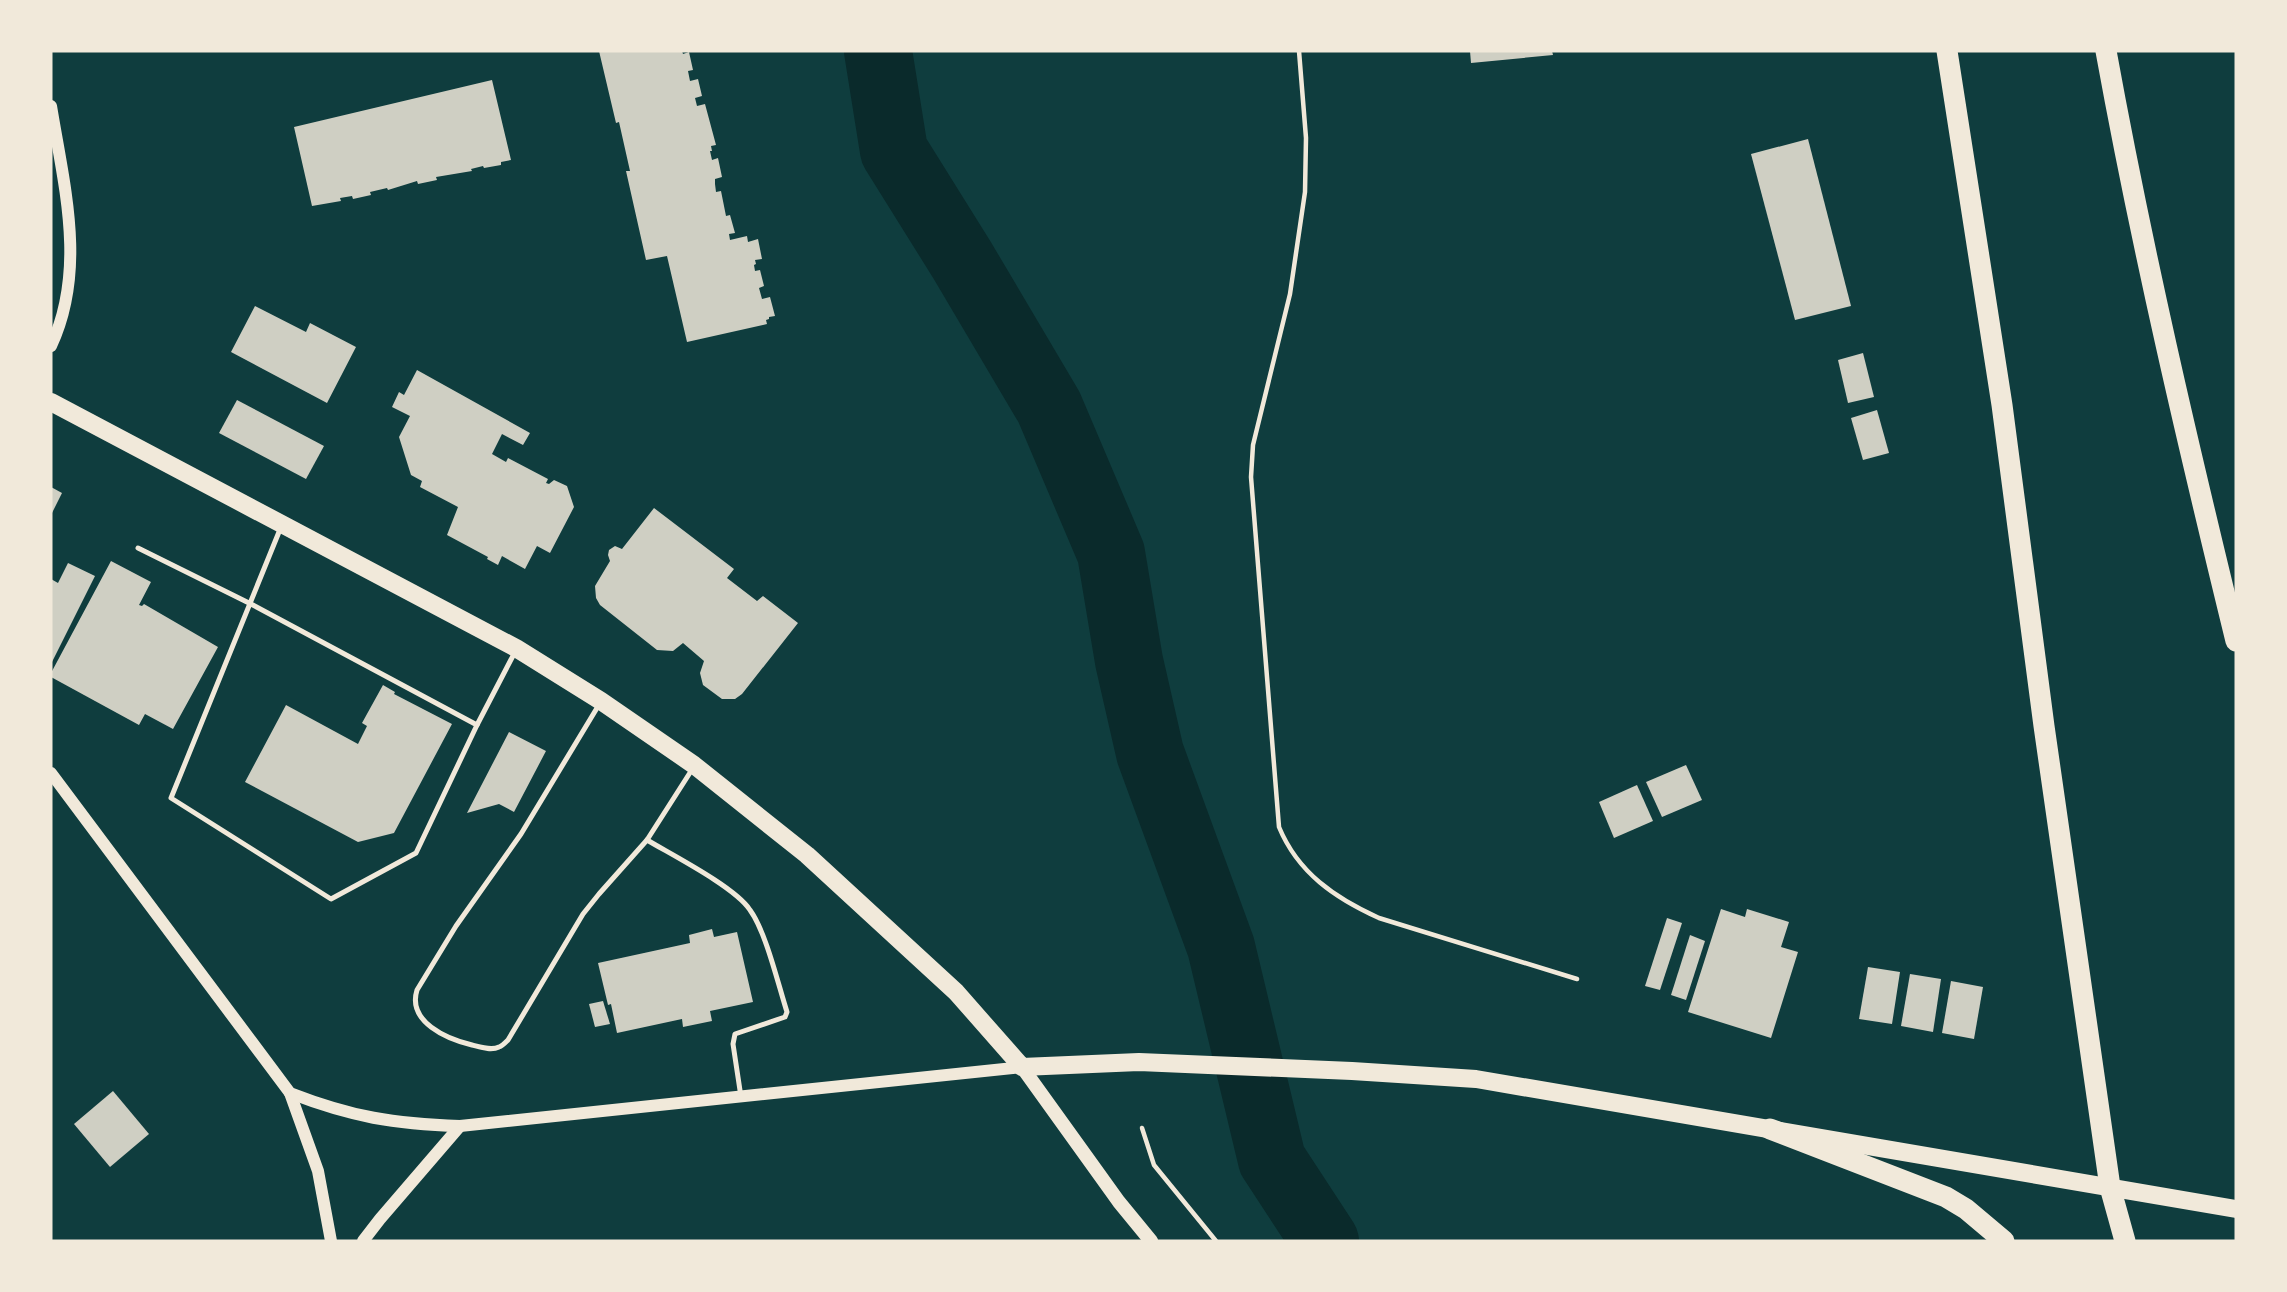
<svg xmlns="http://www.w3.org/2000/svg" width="2287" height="1292" font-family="'IBM Plex Sans',sans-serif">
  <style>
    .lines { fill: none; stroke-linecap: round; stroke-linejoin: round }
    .river { stroke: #0a2a2b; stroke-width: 68 }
    .building { fill: #cfcfc3 }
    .path { stroke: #f1e9da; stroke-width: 4.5 }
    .service { stroke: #f1e9da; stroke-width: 5 }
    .tertiary { stroke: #f1e9da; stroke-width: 12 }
    .secondary { stroke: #f1e9da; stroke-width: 14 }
    .primary { stroke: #f1e9da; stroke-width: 18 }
    .motorway { stroke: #f1e9da; stroke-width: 21 }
  </style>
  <rect width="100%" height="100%" fill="#0f3d3e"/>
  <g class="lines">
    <!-- river -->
    <polyline class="river" points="878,51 894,151 962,260 1049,407 1111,553 1129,661 1150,753 1221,947 1272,1160 1325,1241"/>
  </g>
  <!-- building -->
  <g class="building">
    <polygon points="599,51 682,51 683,54 689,52 693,70 688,71 690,81 698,79 702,96 695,98 697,106 705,104 716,145 711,146 712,151 710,151 712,160 718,158 722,177 715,179 715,184 716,192 721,191 726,216 730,215 735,233 729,234 730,240 747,236 748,242 758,239 762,259 755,260 756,264 754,265 755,271 760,270 764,286 759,288 762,299 770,297 775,316 769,317 769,319 766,320 767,324 687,342 667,256 646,260 626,171 630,171 619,122 616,123"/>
    <polygon points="1470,51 1552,51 1553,55 1471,63"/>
    <polygon points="492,80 511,160 501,162 501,165 484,168 483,166 471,169 472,171 436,177 437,180 418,184 417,181 388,190 387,188 370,192 371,195 353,199 352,196 340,198 341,201 312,206 294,127"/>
    <polygon points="1808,139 1851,306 1795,320 1751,154"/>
    <polygon points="255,306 306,332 310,323 356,347 327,403 231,352"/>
    <polygon points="1863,353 1874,397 1848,403 1838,360"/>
    <polygon points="417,370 530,433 523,445 502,434 492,454 506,462 508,458 548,479 546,483 549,484 554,480 567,486 574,507 550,553 537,546 525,569 502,556 498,565 487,559 488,557 447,535 458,507 420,487 422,481 411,475 399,437 410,416 392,407 399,392 404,395"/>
    <polygon points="237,400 324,446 306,479 219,433"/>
    <polygon points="1877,410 1889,453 1863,460 1851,418"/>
    <polygon points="51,487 62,493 51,515"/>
    <polygon points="654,508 734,569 727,578 757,601 763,596 798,623 742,694 735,699 722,699 703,685 700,673 704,661 683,643 673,651 657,650 600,605 596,598 595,586 610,561 608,555 609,550 615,546 622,549"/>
    <polygon points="111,561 151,582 139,605 142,606 144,604 218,647 173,729 145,714 139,725 51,677 51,673"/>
    <polygon points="68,563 95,576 51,664 51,579 58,583"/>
    <polygon points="383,685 395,692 394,694 452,724 394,833 358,842 245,782 286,705 358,744 367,726 362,723"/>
    <polygon points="509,732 546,751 514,812 499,804 467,813"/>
    <polygon points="1686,765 1702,800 1662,817 1646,782"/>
    <polygon points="1637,785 1653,821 1614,838 1599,802"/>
    <polygon points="1721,909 1745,917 1747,909 1789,922 1781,947 1798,952 1771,1038 1688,1012"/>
    <polygon points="1667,918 1682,923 1660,990 1645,986"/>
    <polygon points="712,929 714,937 737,932 753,1002 710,1011 712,1021 683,1027 682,1019 617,1033 611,1004 608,1005 598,963 690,943 689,935"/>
    <polygon points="1690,935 1705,941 1686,1000 1671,995"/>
    <polygon points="1868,967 1900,972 1892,1024 1859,1019"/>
    <polygon points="1910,974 1941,979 1933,1032 1901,1026"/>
    <polygon points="1951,981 1983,987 1974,1039 1942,1033"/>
    <polygon points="603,1001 610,1024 595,1027 589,1004"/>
    <polygon points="113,1091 149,1134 110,1167 74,1124"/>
  </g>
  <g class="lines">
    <!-- path -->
    <g class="path">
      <path d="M 1299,51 L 1306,138 L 1305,192 L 1290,294 L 1253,445 L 1251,477 L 1279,827 C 1298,873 1335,898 1379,918 L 1577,979"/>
      <polyline points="1142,1128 1154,1165 1216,1241"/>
    </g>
    <!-- service -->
    <g class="service">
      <polyline points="138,548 251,604 477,725 416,853 331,899 171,798 281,527"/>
      <path d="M 600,703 L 521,834 L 456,926 L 417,990 C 407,1022 447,1039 472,1045 C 480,1047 491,1051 499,1047 C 502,1046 505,1043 508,1040 L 583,914 L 599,894 L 647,840 L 693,768"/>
      <polyline points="477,725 516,650"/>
      <path d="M 647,840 C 672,855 735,887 750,910 C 766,932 778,984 787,1012 L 785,1017 L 735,1034 L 733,1044 L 741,1097"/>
    </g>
    <!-- tertiary -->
    <g class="tertiary">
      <path d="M 51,106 C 64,186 87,269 51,346"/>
      <path d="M 51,773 L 290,1093 C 352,1117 394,1124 460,1126 L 1022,1067"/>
      <polyline points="290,1093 318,1171 331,1241"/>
      <polyline points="363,1241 380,1219 460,1126"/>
    </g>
    <!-- secondary -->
    <polyline class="secondary" points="1022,1067 1119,1202 1151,1241"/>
    <!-- primary -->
    <polyline class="primary" points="51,402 516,648 601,701 694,765 807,855 956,992 1022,1067 1139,1062 1352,1071 1476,1079 2236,1209"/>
    <!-- motorway -->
    <g class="motorway">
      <polyline points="1947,51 2002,405 2044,726 2110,1187 2125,1241"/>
      <path d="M 2106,51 C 2142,249 2188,445 2236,641"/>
      <polyline points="1770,1129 1946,1197 1966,1209 2004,1241"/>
    </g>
  </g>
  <!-- border -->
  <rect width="2287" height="1292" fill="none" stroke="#f1e9da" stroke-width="105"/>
</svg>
